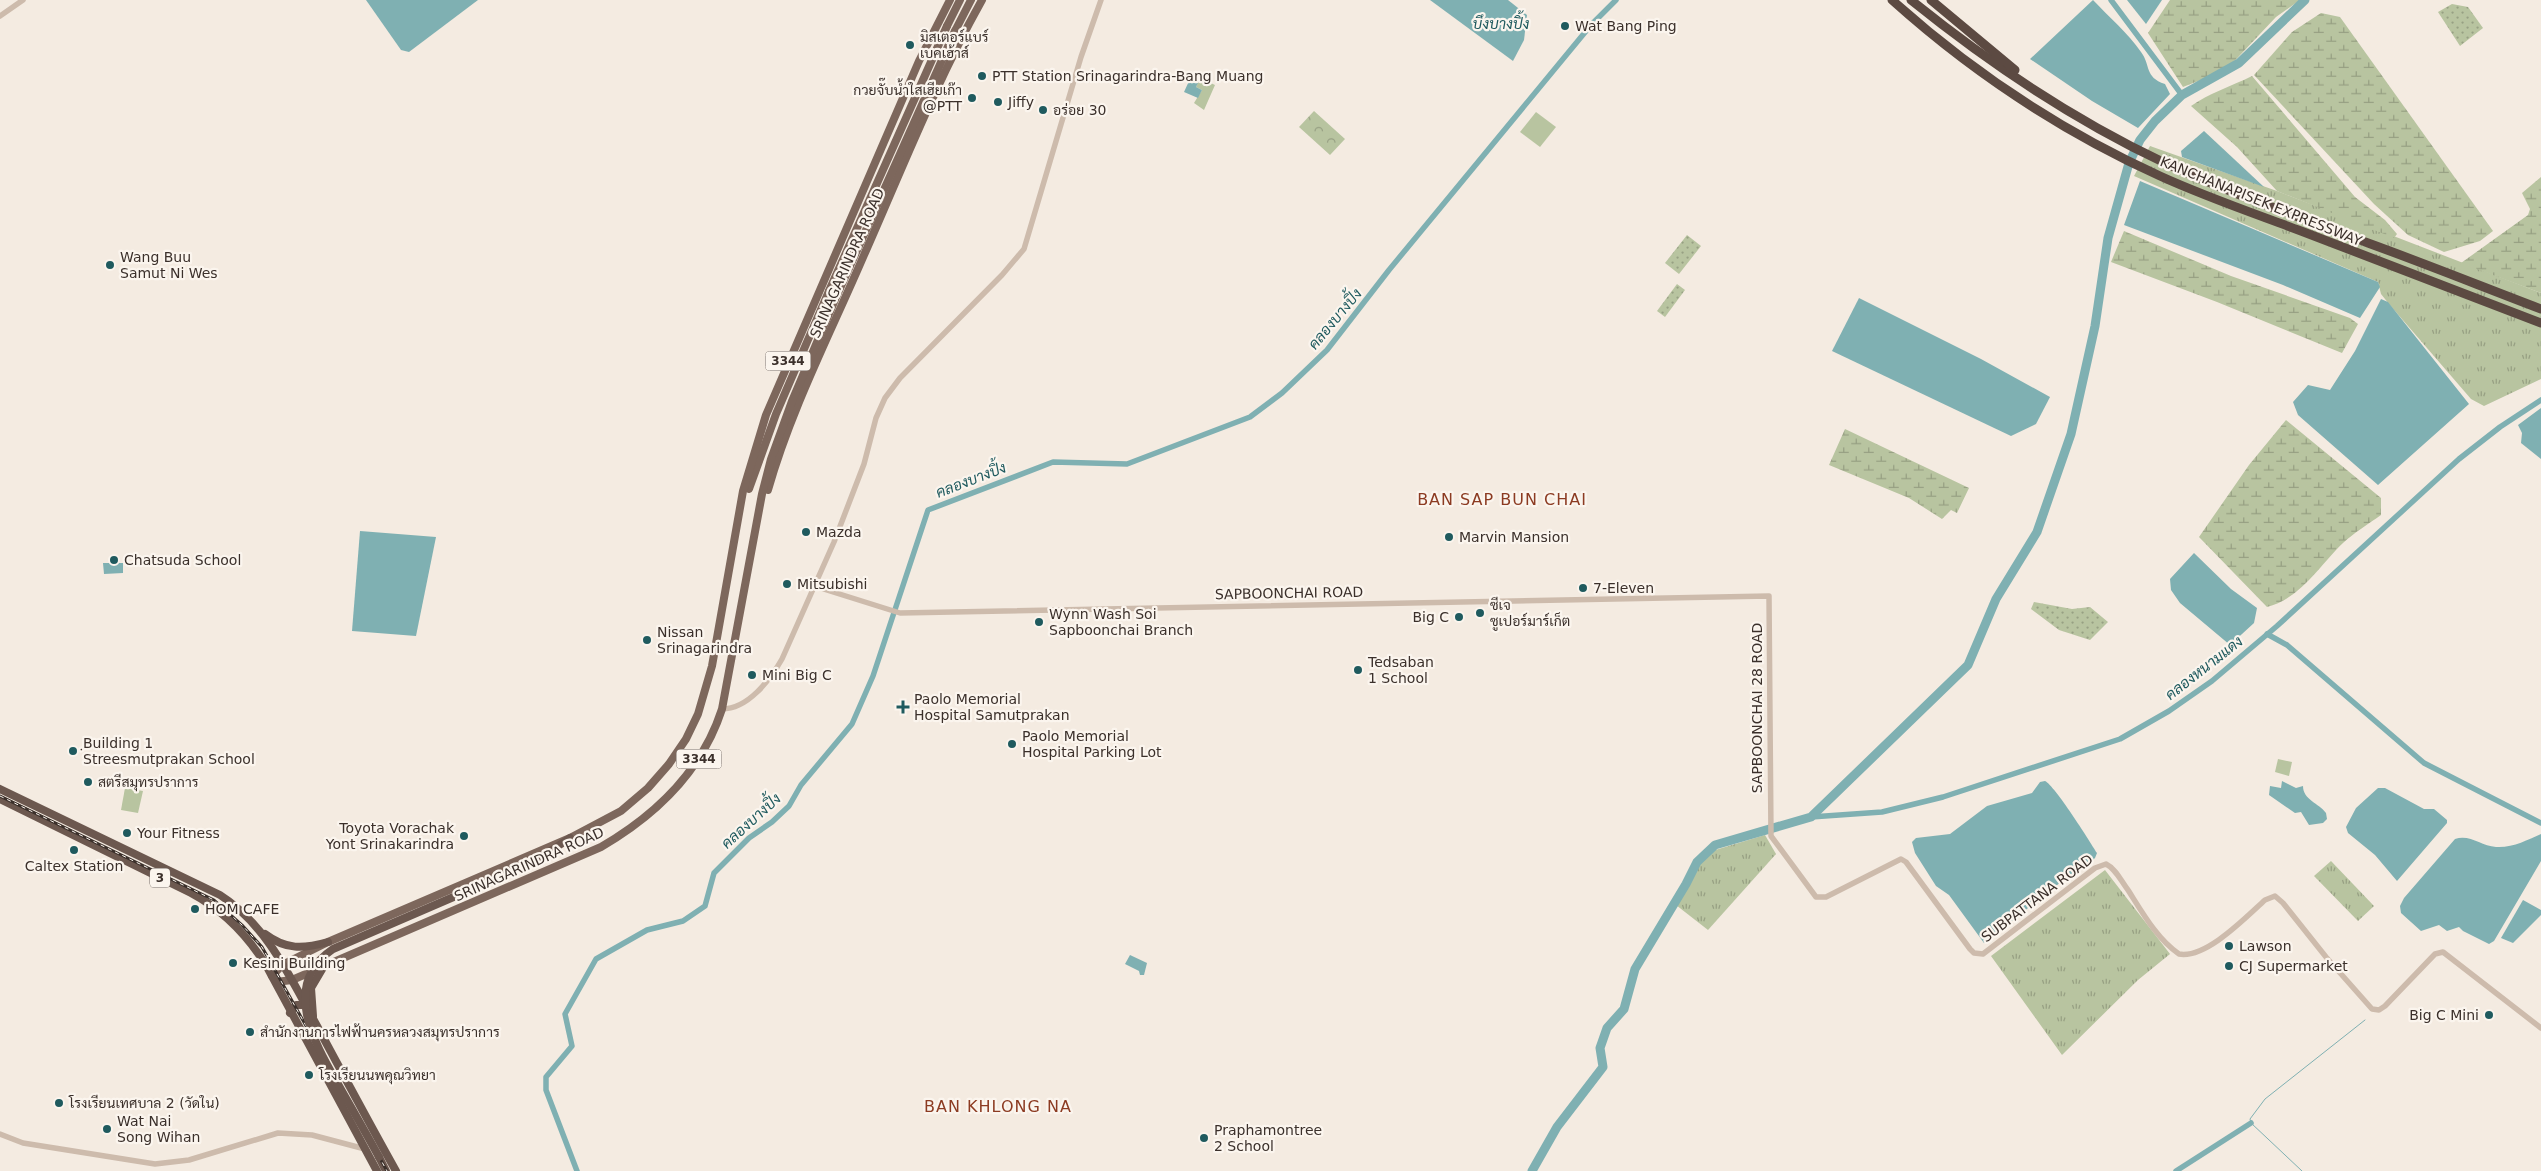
<svg xmlns="http://www.w3.org/2000/svg" width="2541" height="1171" font-family="'DejaVu Sans',Sarabun,sans-serif">
  <style>
    .grass { fill: url(#grass-tufts) }
    .wetland { fill: url(#wetland-marsh) }
    .park { fill: url(#park-crowns) }
    .garden { fill: url(#garden-dots) }
    .pitch { fill: #b8c4a0 }
    .water { fill: #7fb0b2 }
    .lines { fill: none; stroke-linecap: round; stroke-linejoin: round }
    .stream { stroke: #7fb0b2; stroke-width: 1 }
    .canal { stroke: #7fb0b2; stroke-width: 5.5 }
    .river { stroke: #7fb0b2; stroke-width: 9 }
    .tertiary { stroke: #cdbbac; stroke-width: 5.5 }
    .primary { stroke: #7d675c; stroke-width: 8 }
    .trunk { stroke: #6c584f; stroke-width: 8 }
    .motorway { stroke: #5c4a42; stroke-width: 9 }
    .rail-casing { stroke: #3b302b; stroke-width: 3 }
    .rail { stroke: #fbf5ee; stroke-width: 1; stroke-dasharray: 4; stroke-linecap: butt }
    .primary-bridge { stroke: #7d675c; stroke-width: 8 }
    .trunk-bridge { stroke: #6c584f; stroke-width: 8 }
    .poi-dot { fill: #1f5a5e; stroke: #fbf5ee; stroke-width: 2 }
    .labels { text-anchor: middle; stroke-width: 4.5; stroke-linejoin: round; paint-order: stroke }
    .shield { fill: #fbf5ee; stroke: #756b66; stroke-width: 1 }
    .shield-label { font-size: 12px; font-weight: bold; fill: #3b302b }
    .poi-label { font-size: 14px; fill: #3b302b; stroke: #fbf5ee; text-anchor: start }
    .street-label { font-size: 14px; fill: #3b302b; stroke: #fbf5ee }
    .water-label { font-size: 15px; font-style: italic; fill: #1f5a5e; stroke: #fbf5ee }
    .quarter-label { font-size: 16px; letter-spacing: 1px; fill: #8c3b22; stroke: #fbf5ee }
  </style>
  <defs>
    <pattern id="grass-tufts" width="24" height="20" patternUnits="userSpaceOnUse" patternTransform="scale(1.25)"><rect width="24" height="20" fill="#b8c4a0"/><path d="M3 7l-1-3M5 7V3M7 7l1-3M15 17l-1-3M17 17v-4M19 17l1-3" fill="none" stroke="#97a083"/></pattern>
    <pattern id="wetland-marsh" width="20" height="14" patternUnits="userSpaceOnUse" patternTransform="scale(1.25)"><rect width="20" height="14" fill="#b8c4a0"/><path d="M1 5h8M5 5V1M11 12h8M15 12V8" fill="none" stroke="#97a083"/></pattern>
    <pattern id="park-crowns" width="20" height="18" patternUnits="userSpaceOnUse" patternTransform="scale(1.25)"><rect width="20" height="18" fill="#b8c4a0"/><path d="M2 6a3 3 0 1 1 6 0M12 15a3 3 0 1 1 6 0" fill="none" stroke="#97a083"/></pattern>
    <pattern id="garden-dots" width="8" height="8" patternUnits="userSpaceOnUse" patternTransform="scale(1.25)"><rect width="8" height="8" fill="#b8c4a0"/><path d="M2 2h.1M6 6h.1" fill="none" stroke="#97a083" stroke-width="1.8" stroke-linecap="round"/></pattern>
  </defs>
  <rect width="100%" height="100%" fill="#f4ebe1"/>
  <!-- grass -->
  <g class="grass">
    <polygon points="2150,146 2277,191 2541,293 2541,379 2484,406 2471,399 2389,304 2381,294 2378,282 2134,176"/>
    <polygon points="1765,835 1776,854 1708,930 1676,905 1699,865 1712,851"/>
    <polygon points="2331,861 2374,906 2358,921 2314,876"/>
    <polygon points="2105,870 2170,954 2138,980 2062,1055 1991,956"/>
  </g>
  <!-- wetland -->
  <g class="wetland">
    <polygon points="2170,0 2300,0 2276,17 2226,70 2183,87 2148,33"/>
    <polygon points="2321,13 2340,17 2493,231 2480,241 2444,252 2408,235 2374,204 2254,75 2292,32"/>
    <path d="M 2252,76 L 2355,197 L 2385,220 L 2397,234 L 2394,238 L 2277,191 L 2237,147 L 2191,106 C 2209,93 2232,86 2252,76 Z"/>
    <polygon points="2541,177 2541,293 2461,263 2528,215 2530,209 2522,193"/>
    <polygon points="2124,231 2231,276 2350,318 2358,324 2342,353 2217,302 2111,262"/>
    <path d="M 2286,420 L 2381,498 L 2381,515 C 2368,524 2354,533 2343,543 C 2320,565 2300,599 2267,607 L 2199,537 L 2249,465 Z"/>
    <polygon points="1845,429 1969,488 1957,513 1951,510 1942,519 1909,498 1829,465"/>
  </g>
  <!-- park -->
  <polygon class="park" points="1314,111 1345,139 1330,155 1299,127"/>
  <!-- garden -->
  <g class="garden">
    <polygon points="2452,4 2468,7 2483,28 2460,46 2438,12"/>
    <polygon points="1687,235 1701,246 1679,274 1665,263"/>
    <polygon points="1677,284 1685,290 1665,317 1657,311"/>
    <polygon points="2034,602 2072,609 2090,607 2108,622 2090,640 2059,630 2031,609"/>
  </g>
  <!-- pitch -->
  <g class="pitch">
    <polygon points="1200,78 1215,85 1204,110 1194,103 1202,90 1196,87"/>
    <polygon points="1536,112 1556,127 1540,147 1520,132"/>
    <polygon points="2278,759 2292,762 2289,776 2275,772"/>
    <polygon points="125,788 143,791 138,813 121,810"/>
  </g>
  <!-- water -->
  <g class="water">
    <polygon points="366,0 478,0 409,52 401,50"/>
    <polygon points="1430,0 1508,0 1527,15 1524,40 1513,61"/>
    <path d="M 2093,0 C 2109,17 2128,33 2141,52 C 2151,65 2144,77 2165,84 L 2170,94 L 2138,128 L 2092,101 L 2030,59 Z"/>
    <polygon points="2127,0 2162,0 2146,24"/>
    <polygon points="1190,79 1198,83 1196,87 1202,90 1198,98 1184,92"/>
    <polygon points="2204,131 2264,187 2182,157 2181,151"/>
    <polygon points="2140,181 2378,282 2380,287 2360,318 2283,285 2124,225"/>
    <polygon points="1859,298 1981,359 2050,397 2036,424 2011,436 1832,351"/>
    <polygon points="2381,299 2388,302 2469,404 2378,485 2298,415 2293,402 2308,385 2330,390 2355,351"/>
    <polygon points="2541,408 2541,459 2521,443 2522,433 2518,425"/>
    <polygon points="360,531 436,537 416,636 352,631"/>
    <polygon points="2194,553 2231,589 2257,608 2254,623 2230,645 2180,603 2171,590 2170,579"/>
    <polygon points="103,563 123,563 123,573 104,574"/>
    <path d="M 2045,781 C 2055,786 2089,840 2097,853 L 2095,858 L 2086,866 L 2071,874 L 1984,943 L 1949,895 L 1936,886 L 1915,853 L 1912,842 L 1916,838 L 1950,834 L 1987,806 L 2032,793 L 2040,782 Z"/>
    <path d="M 2282,781 L 2296,788 L 2303,786 C 2303,800 2319,803 2326,813 L 2327,819 L 2323,823 L 2309,825 L 2301,812 L 2295,813 L 2269,795 L 2270,786 L 2281,788 Z"/>
    <polygon points="2378,788 2385,788 2424,809 2434,809 2447,820 2447,823 2397,881 2375,855 2348,833 2346,827 2356,808"/>
    <path d="M 2541,834 L 2541,861 L 2494,941 L 2489,944 L 2463,931 L 2459,927 L 2447,931 L 2439,925 L 2421,931 L 2401,913 L 2400,906 L 2404,898 L 2455,839 C 2470,834 2481,846 2496,847 C 2513,848 2527,840 2541,834 Z"/>
    <polygon points="2523,900 2541,910 2541,915 2513,943 2501,938"/>
    <polygon points="1130,955 1147,963 1144,975 1140,975 1139,971 1125,964"/>
  </g>
  <g class="lines">
    <!-- stream -->
    <polyline class="stream" points="2302,1171 2251,1123 2250,1119 2265,1099 2365,1020"/>
    <!-- canal -->
    <g class="canal">
      <polyline points="2111,0 2182,95"/>
      <polyline points="2267,634 2287,645 2424,763 2541,823"/>
      <polyline points="1811,817 1882,812 1943,797 2120,739 2169,711 2212,681 2277,626 2459,459 2500,427 2541,400"/>
      <polyline points="577,1171 546,1090 546,1077 572,1046 565,1014 596,959 647,930 683,921 705,906 714,873 749,838 772,822 789,806 801,785 852,724 873,676 928,510 1053,462 1127,464 1250,417 1282,393 1327,350 1389,270 1591,25 1616,0"/>
      <polyline points="2176,1171 2251,1123"/>
    </g>
    <!-- river -->
    <polyline class="river" points="1532,1171 1557,1127 1603,1067 1600,1048 1607,1028 1624,1009 1635,969 1686,884 1697,862 1715,845 1811,817 1968,665 1996,599 2037,532 2071,434 2095,326 2108,238 2129,163 2140,140 2155,121 2182,95 2239,63 2305,0"/>
    <!-- tertiary -->
    <g class="tertiary">
      <polyline points="0,16 23,0"/>
      <path d="M 814,586 L 900,613 L 1769,596 L 1771,836 L 1816,897 L 1826,897 L 1901,859 L 1906,862 L 1970,949 L 1974,953 L 1983,954 L 2095,868 L 2106,864 C 2116,869 2121,881 2128,890 C 2142,912 2157,939 2179,954 C 2206,959 2246,917 2265,900 L 2275,896 L 2283,903 L 2326,957 L 2372,1009 L 2379,1010 L 2385,1006 L 2435,954 L 2443,952 L 2541,1028"/>
      <path d="M 722,709 C 748,709 770,680 782,659 L 834,542 L 864,464 L 876,418 L 885,398 L 900,378 L 1002,275 L 1024,249 L 1081,57 L 1101,0"/>
      <polyline points="0,1134 23,1143 155,1164 189,1160 278,1133 312,1135 365,1149"/>
    </g>
    <!-- primary -->
    <g class="primary">
      <polyline points="947,26 960,0"/>
      <polyline points="955,31 971,0"/>
      <polyline points="749,489 776,414 829,291"/>
      <path d="M 768,490 C 791,409 831,332 864,255 C 902,169 936,82 982,0"/>
      <polyline points="272,976 282,965 328,942 570,838 621,811 648,788 669,764 686,739 698,714 712,666 743,491 766,415 919,61 950,0"/>
      <path d="M 276,982 L 292,980 L 601,847 C 656,815 702,771 722,709 L 762,494 L 771,459 L 792,401 L 837,295"/>
    </g>
    <!-- trunk -->
    <g class="trunk">
      <path d="M 0,789 L 220,895 C 267,925 291,979 317,1026 C 343,1074 369,1123 396,1171"/>
      <path d="M 0,799 L 191,893 C 223,910 247,935 266,965 L 377,1171"/>
      <polyline points="479,886 537,860 570,838"/>
      <path d="M 265,934 C 286,950 303,949 328,942"/>
      <polyline points="290,1013 296,1005 305,1005"/>
      <polyline points="313,1016 311,988 324,966"/>
      <polyline points="379,1157 386,1171"/>
    </g>
    <!-- motorway -->
    <g class="motorway">
      <path d="M 1892,0 C 1971,71 2063,132 2160,176 C 2206,197 2253,213 2301,231 C 2381,262 2461,293 2541,323"/>
      <path d="M 1911,0 C 1989,63 2074,120 2165,163 C 2231,194 2300,217 2368,243 C 2426,264 2483,287 2541,309"/>
      <polyline points="1931,0 2015,70"/>
    </g>
    <defs>
      <polyline id="rail" points="0,796 214,900 242,925 262,947 387,1171"/>
    </defs>
    <!-- rail casing -->
    <use href="#rail" class="rail-casing"/>
    <!-- rail -->
    <use href="#rail" class="rail"/>
    <!-- primary-bridge -->
    <g class="primary-bridge">
      <polyline points="829,291 947,26"/>
      <polyline points="837,295 955,31"/>
    </g>
    <!-- trunk-bridge -->
    <path class="trunk-bridge" d="M 379,1157 C 367,1135 355,1114 343,1093 C 319,1050 277,987 333,949 L 479,886"/>
  </g>
  <!-- markers -->
  <g class="poi-dot">
    <circle cx="1565" cy="26" r="5"/>
    <circle cx="910" cy="45" r="5"/>
    <circle cx="982" cy="76" r="5"/>
    <circle cx="972" cy="98" r="5"/>
    <circle cx="998" cy="102" r="5"/>
    <circle cx="1043" cy="110" r="5"/>
    <circle cx="110" cy="265" r="5"/>
    <circle cx="806" cy="532" r="5"/>
    <circle cx="1449" cy="537" r="5"/>
    <circle cx="114" cy="560" r="5"/>
    <circle cx="787" cy="584" r="5"/>
    <circle cx="1583" cy="588" r="5"/>
    <circle cx="1480" cy="613" r="5"/>
    <circle cx="1459" cy="617" r="5"/>
    <circle cx="1039" cy="622" r="5"/>
    <circle cx="647" cy="640" r="5"/>
    <circle cx="1358" cy="670" r="5"/>
    <circle cx="752" cy="675" r="5"/>
    <path d="M900.5 699.5h5v5h5v5h-5v5h-5v-5h-5v-5h5z"/>
    <circle cx="1012" cy="744" r="5"/>
    <circle cx="73" cy="751" r="5"/>
    <circle cx="88" cy="782" r="5"/>
    <circle cx="127" cy="833" r="5"/>
    <circle cx="464" cy="836" r="5"/>
    <circle cx="74" cy="850" r="5"/>
    <circle cx="195" cy="909" r="5"/>
    <circle cx="2229" cy="946" r="5"/>
    <circle cx="233" cy="963" r="5"/>
    <circle cx="2229" cy="966" r="5"/>
    <circle cx="2489" cy="1015" r="5"/>
    <circle cx="250" cy="1032" r="5"/>
    <circle cx="309" cy="1075" r="5"/>
    <circle cx="59" cy="1103" r="5"/>
    <circle cx="107" cy="1129" r="5"/>
    <circle cx="1204" cy="1138" r="5"/>
  </g>
  <g class="labels">
    <!-- shield labels -->
    <g class="shield">
      <rect x="765.5" y="351.5" width="45" height="19" rx="4"/>
      <rect x="676.5" y="749.5" width="45" height="19" rx="4"/>
      <rect x="150" y="868.5" width="20" height="19" rx="4"/>
    </g>
    <g class="shield-label">
      <text x="788" y="365">3344</text>
      <text x="699" y="763">3344</text>
      <text x="160" y="882">3</text>
    </g>
    <!-- poi labels -->
    <g class="poi-label">
      <text x="1575" y="31">Wat Bang Ping</text>
      <text x="920" y="42">มิสเตอร์แบร์<tspan x="920" dy="16">เบคเฮ้าส์</tspan></text>
      <text x="992" y="81">PTT Station Srinagarindra-Bang Muang</text>
      <text x="962" y="95" text-anchor="end">กวยจั๊บน้ำใสเฮียเก๊า<tspan x="962" dy="16">@PTT</tspan></text>
      <text x="1008" y="107">Jiffy</text>
      <text x="1053" y="115">อร่อย 30</text>
      <text x="120" y="262">Wang Buu<tspan x="120" dy="16">Samut Ni Wes</tspan></text>
      <text x="816" y="537">Mazda</text>
      <text x="1459" y="542">Marvin Mansion</text>
      <text x="124" y="565">Chatsuda School</text>
      <text x="797" y="589">Mitsubishi</text>
      <text x="1593" y="593">7-Eleven</text>
      <text x="1490" y="610">ซีเจ<tspan x="1490" dy="16">ซูเปอร์มาร์เก็ต</tspan></text>
      <text x="1049" y="619">Wynn Wash Soi<tspan x="1049" dy="16">Sapboonchai Branch</tspan></text>
      <text x="1449" y="622" text-anchor="end">Big C</text>
      <text x="657" y="637">Nissan<tspan x="657" dy="16">Srinagarindra</tspan></text>
      <text x="1368" y="667">Tedsaban<tspan x="1368" dy="16">1 School</tspan></text>
      <text x="762" y="680">Mini Big C</text>
      <text x="914" y="704">Paolo Memorial<tspan x="914" dy="16">Hospital Samutprakan</tspan></text>
      <text x="1022" y="741">Paolo Memorial<tspan x="1022" dy="16">Hospital Parking Lot</tspan></text>
      <text x="83" y="748">ฺBuilding 1<tspan x="83" dy="16">Streesmutprakan School</tspan></text>
      <text x="98" y="787">สตรีสมุทรปราการ</text>
      <text x="454" y="833" text-anchor="end">Toyota Vorachak<tspan x="454" dy="16">Yont Srinakarindra</tspan></text>
      <text x="137" y="838">Your Fitness</text>
      <text x="74" y="871" text-anchor="middle">Caltex Station</text>
      <text x="205" y="914">HOM CAFE</text>
      <text x="2239" y="951">Lawson</text>
      <text x="243" y="968">Kesini Building</text>
      <text x="2239" y="971">CJ Supermarket</text>
      <text x="2479" y="1020" text-anchor="end">Big C Mini</text>
      <text x="260" y="1037">สำนักงานการไฟฟ้านครหลวงสมุทรปราการ</text>
      <text x="319" y="1080">โรงเรียนนพคุณวิทยา</text>
      <text x="69" y="1108">โรงเรียนเทศบาล 2 (วัดใน)</text>
      <text x="117" y="1126">Wat Nai<tspan x="117" dy="16">Song Wihan</tspan></text>
      <text x="1214" y="1135">Praphamontree<tspan x="1214" dy="16">2 School</tspan></text>
    </g>
    <!-- street labels -->
    <g class="street-label">
      <text transform="translate(2261 201) rotate(22)" y="5">KANCHANAPISEK EXPRESSWAY</text>
      <text transform="translate(847 263) rotate(-66)" y="5">SRINAGARINDRA ROAD</text>
      <text transform="translate(1289 593) rotate(-1)" y="5">SAPBOONCHAI ROAD</text>
      <text transform="translate(1757 708) rotate(-90)" y="5">SAPBOONCHAI 28 ROAD</text>
      <text transform="translate(529 864) rotate(-24)" y="5">SRINAGARINDRA ROAD</text>
      <text transform="translate(2037 898) rotate(-37)" y="5">SUBPATTANA ROAD</text>
    </g>
    <!-- water labels -->
    <g class="water-label">
      <text x="1501" y="29">บึงบางปิ้ง</text>
      <text transform="translate(1335 319) rotate(-50)" y="5">คลองบางปิ้ง</text>
      <text transform="translate(971 480) rotate(-21)" y="5">คลองบางปิ้ง</text>
      <text transform="translate(2204 668) rotate(-38)" y="5">คลองหนามแดง</text>
      <text transform="translate(751 821) rotate(-42)" y="5">คลองบางปิ้ง</text>
    </g>
    <!-- quarter labels -->
    <g class="quarter-label">
      <text x="1502" y="505">BAN SAP BUN CHAI</text>
      <text x="998" y="1112">BAN KHLONG NA</text>
    </g>
  </g>
</svg>
